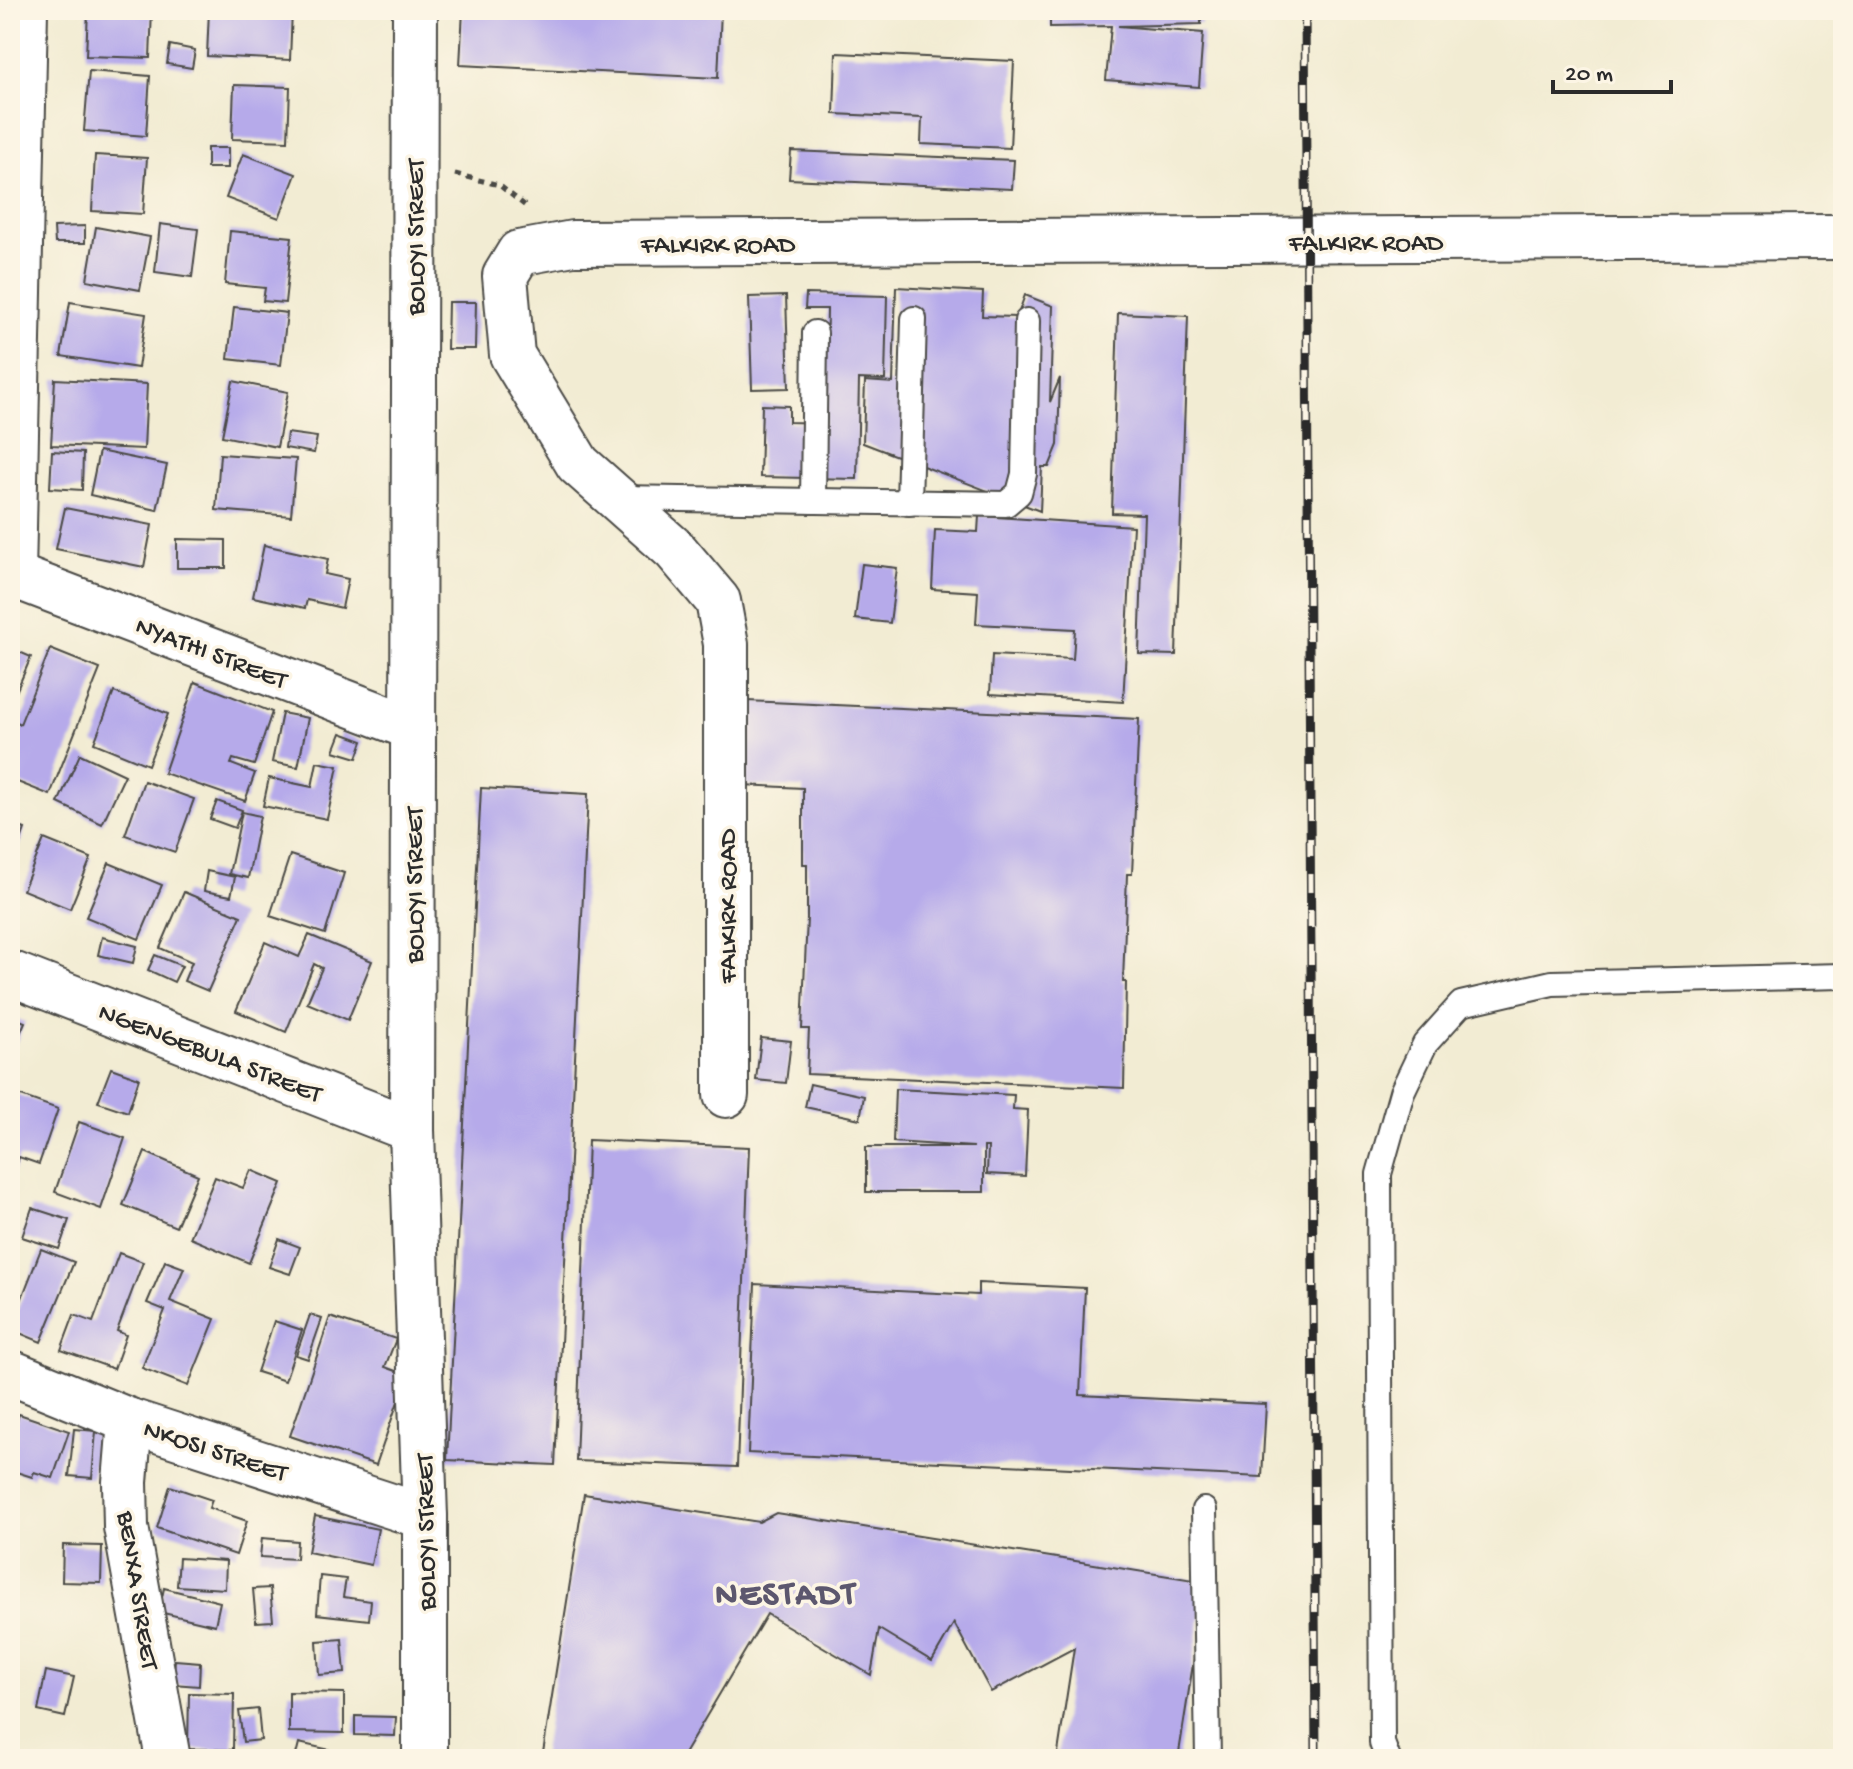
<svg xmlns="http://www.w3.org/2000/svg" width="1853" height="1769" font-family="'Gochi Hand',sans-serif">
  <style>
    .building { fill: #b6aaea }
    .lines { fill: none; stroke-linecap: round; stroke-linejoin: round }
    .service-casing { stroke: #494844; stroke-width: 28 }
    .minor-casing { stroke: #494844; stroke-width: 48 }
    .path { stroke: #494844; stroke-width: 5; stroke-dasharray: 6 6; stroke-linecap: butt }
    .service { stroke: #fff; stroke-width: 24 }
    .minor { stroke: #fff; stroke-width: 44 }
    .rail-casing { stroke: #2b2b2b; stroke-width: 9 }
    .rail { stroke: #fcf5e5; stroke-width: 6; stroke-dasharray: 18; stroke-linecap: butt }
    .labels { text-anchor: middle; stroke-width: 7; stroke-linejoin: round; paint-order: stroke }
    .street-label { font-size: 26px; fill: #2b2b2b; stroke: #fcf5e5 }
    .district-label { font-size: 34px; font-weight: bold; letter-spacing: 2px; fill: #5c576e; stroke: #fcf5e5 }
  </style>
  <rect width="100%" height="100%" fill="#fcf5e5"/>
  <filter id="ink" filterUnits="userSpaceOnUse"><feTurbulence type="fractalNoise" baseFrequency=".0125" numOctaves="2"/><feDisplacementMap in="SourceGraphic" scale="16" xChannelSelector="R" yChannelSelector="G"/><feConvolveMatrix kernelMatrix="1 2 1 2 8 2 1 2 1" color-interpolation-filters="sRGB"/></filter>
  <filter id="wash" filterUnits="userSpaceOnUse"><feTurbulence type="fractalNoise" baseFrequency=".006" numOctaves="4" result="noise"/><feDisplacementMap in="SourceGraphic" scale="32" xChannelSelector="R" yChannelSelector="G"/><feGaussianBlur stdDeviation="1.8" result="paint"/><feColorMatrix in="noise" values="0 0 0 0 0 0 0 0 0 0 0 0 0 0 0 0 0 1.4 0 .05"/><feComposite in="paint" operator="in"/></filter>
  <g filter="url(#wash)">
    <rect width="100%" height="100%" fill="#f2ecd3"/>
    <g id="blocks">
      <!-- building -->
      <g class="building">
        <polygon points="88,10 152,10 150,58 86,56"/>
        <polygon points="209,10 292,10 290,60 207,56"/>
        <polygon points="463,10 721,10 718,78 460,65"/>
        <polygon points="1050,10 1201,10 1201,24 1118,26 1203,33 1199,87 1106,80 1111,26 1050,27"/>
        <polygon points="170,45 195,50 192,68 167,64"/>
        <polygon points="836,53 1014,61 1010,148 921,144 922,118 834,114"/>
        <polygon points="89,71 150,76 146,136 84,131"/>
        <polygon points="234,85 290,87 288,141 232,139"/>
        <rect x="207" y="148" width="21" height="20"/>
        <polygon points="791,151 1014,160 1012,189 789,179"/>
        <polygon points="243,154 296,174 279,218 226,198"/>
        <polygon points="95,155 147,158 143,214 92,211"/>
        <polygon points="160,224 198,229 192,277 155,272"/>
        <polygon points="85,226 85,243 55,243 54,227"/>
        <polygon points="96,227 150,237 140,290 87,280"/>
        <polygon points="230,231 292,237 285,303 263,301 265,288 225,284"/>
        <polygon points="896,287 983,292 982,316 1017,317 1025,295 1053,306 1050,402 1060,378 1058,445 1049,467 1042,467 1040,511 863,443 865,381 893,383"/>
        <polygon points="806,294 887,296 885,380 859,379 857,479 760,477 762,405 789,406 789,422 825,423 827,309 805,309"/>
        <polygon points="786,296 789,388 752,389 749,297"/>
        <polygon points="70,302 146,314 138,368 61,356"/>
        <polygon points="448,302 476,302 475,349 447,349"/>
        <polygon points="234,307 287,313 281,365 228,359"/>
        <polygon points="1118,313 1188,316 1176,655 1139,654 1144,514 1112,513"/>
        <polygon points="55,379 147,384 144,449 51,445"/>
        <polygon points="233,381 288,392 277,447 222,436"/>
        <polygon points="287,433 317,437 314,453 285,448"/>
        <polygon points="52,451 83,453 82,490 50,488"/>
        <polygon points="99,451 167,465 157,510 90,495"/>
        <polygon points="220,454 296,459 291,516 216,510"/>
        <polygon points="65,508 152,525 144,567 56,549"/>
        <polygon points="979,516 1133,526 1123,702 990,694 992,655 1073,659 1075,629 976,624 978,592 932,589 935,530 978,532"/>
        <polygon points="177,539 226,540 226,568 177,568"/>
        <polygon points="264,545 328,559 325,574 348,579 342,608 307,600 305,608 253,597"/>
        <polygon points="862,564 897,568 890,623 855,619"/>
        <polygon points="10,648 31,657 10,706"/>
        <polygon points="50,649 100,669 50,795 10,779 10,737 16,721 20,724"/>
        <polygon points="195,682 272,712 254,765 233,759 231,764 255,773 245,801 164,773"/>
        <polygon points="114,692 168,714 148,765 94,743"/>
        <polygon points="747,701 1139,719 1132,874 1127,874 1123,982 1126,982 1124,1088 807,1074 809,1029 802,1029 807,918 807,864 803,864 803,788 743,785"/>
        <polygon points="282,713 308,718 298,767 272,762"/>
        <polygon points="341,733 363,741 357,758 334,751"/>
        <polygon points="80,754 125,775 102,824 58,803"/>
        <polygon points="317,762 338,766 327,819 263,806 269,778 312,787"/>
        <polygon points="144,781 194,799 175,852 125,835"/>
        <polygon points="481,788 588,794 555,1465 447,1460"/>
        <polygon points="217,801 242,810 235,828 210,819"/>
        <polygon points="242,812 260,816 248,878 229,874"/>
        <polygon points="10,824 25,829 10,871"/>
        <polygon points="44,839 91,858 70,909 23,890"/>
        <polygon points="290,855 344,873 325,934 270,916"/>
        <polygon points="109,863 162,885 139,939 86,917"/>
        <polygon points="207,871 235,877 231,896 204,891"/>
        <polygon points="184,892 241,916 208,991 184,981 192,962 160,948"/>
        <polygon points="309,935 372,961 348,1020 307,1003 322,968 314,964 286,1032 236,1011 265,942 299,957"/>
        <polygon points="102,937 137,946 133,963 98,955"/>
        <polygon points="155,955 182,966 174,982 148,970"/>
        <polygon points="10,1016 25,1022 10,1057"/>
        <polygon points="761,1038 791,1041 786,1083 756,1080"/>
        <polygon points="111,1068 139,1078 128,1112 98,1102"/>
        <polygon points="810,1084 864,1096 860,1119 805,1107"/>
        <polygon points="895,1089 1014,1095 1013,1109 1028,1110 1025,1176 987,1174 988,1147 984,1147 984,1192 866,1192 866,1147 974,1147 893,1142"/>
        <polygon points="10,1092 58,1109 39,1164 19,1157 13,1175 10,1174"/>
        <polygon points="79,1122 125,1138 101,1209 55,1192"/>
        <polygon points="588,1140 749,1147 737,1467 576,1461"/>
        <polygon points="145,1152 198,1175 176,1227 123,1205"/>
        <polygon points="251,1170 282,1183 249,1263 190,1238 215,1177 243,1188"/>
        <polygon points="32,1208 69,1220 59,1249 22,1237"/>
        <polygon points="279,1239 300,1247 290,1274 269,1267"/>
        <polygon points="41,1249 74,1262 41,1342 10,1329"/>
        <polygon points="119,1253 143,1262 117,1331 126,1335 114,1369 61,1350 74,1315 93,1322"/>
        <polygon points="165,1261 184,1268 170,1301 215,1319 188,1386 142,1368 165,1310 147,1303"/>
        <polygon points="978,1283 1085,1288 1080,1395 1266,1404 1262,1477 748,1453 755,1284 978,1295"/>
        <polygon points="310,1315 322,1319 308,1359 296,1355"/>
        <polygon points="330,1317 396,1339 385,1367 407,1375 376,1465 290,1436"/>
        <polygon points="274,1321 302,1330 285,1381 257,1372"/>
        <polygon points="19,1414 69,1431 53,1478 34,1472 32,1477 10,1470 10,1442"/>
        <polygon points="74,1429 96,1431 92,1478 69,1476"/>
        <polygon points="170,1486 212,1500 209,1508 247,1521 236,1555 157,1528"/>
        <polygon points="584,1494 759,1522 776,1513 1206,1582 1178,1759 1057,1759 1074,1648 991,1692 954,1623 932,1661 879,1629 871,1675 767,1614 681,1759 542,1759"/>
        <polygon points="315,1516 378,1529 371,1565 308,1552"/>
        <polygon points="262,1538 297,1541 296,1559 260,1557"/>
        <polygon points="63,1545 102,1546 101,1583 62,1582"/>
        <polygon points="179,1558 226,1561 225,1589 177,1586"/>
        <polygon points="320,1576 346,1579 343,1597 371,1601 369,1620 317,1614"/>
        <polygon points="164,1588 220,1602 215,1625 159,1612"/>
        <polygon points="270,1588 273,1621 256,1622 253,1589"/>
        <polygon points="342,1639 345,1673 319,1675 317,1641"/>
        <polygon points="175,1660 200,1662 199,1686 173,1684"/>
        <polygon points="46,1671 74,1677 65,1717 38,1711"/>
        <polygon points="15,1683 19,1722 10,1723 10,1684"/>
        <polygon points="289,1692 344,1693 344,1733 289,1732"/>
        <polygon points="189,1693 234,1694 233,1750 188,1749"/>
        <polygon points="258,1709 261,1740 243,1742 239,1711"/>
        <polygon points="355,1716 396,1717 395,1736 355,1735"/>
        <polygon points="299,1743 348,1754 347,1759 295,1759"/>
      </g>
    </g>
  </g>
  <g filter="url(#ink)">
    <use href="#blocks" fill-opacity="0" stroke="#494844" stroke-width="2"/>
    <g class="lines">
      <defs>
        <g id="service">
          <polyline points="619,498 1006,504 1019,493 1024,474 1027,321"/>
          <polyline points="813,501 815,333"/>
          <polyline points="909,503 914,319"/>
          <polyline points="1204,1510 1208,1759"/>
          <polyline points="1388,1759 1382,1743 1379,1174 1402,1092 1425,1044 1461,1004 1552,983 1843,976"/>
        </g>
        <g id="minor">
          <polyline points="415,10 412,1130 425,1517 425,1759"/>
          <polyline points="10,574 413,728"/>
          <polyline points="13,575 25,10"/>
          <polyline points="10,973 412,1130"/>
          <polyline points="726,1095 726,644 718,601 675,550 578,464 512,355 505,276 519,253 573,243 1843,237"/>
          <polyline points="10,1372 130,1421 425,1517"/>
          <polyline points="130,1421 125,1482 126,1527 168,1759"/>
        </g>
      </defs>
      <!-- service casing -->
      <use href="#service" class="service-casing"/>
      <!-- minor casing -->
      <use href="#minor" class="minor-casing"/>
      <!-- path -->
      <polyline class="path" points="455,174 499,185 528,208"/>
      <!-- service -->
      <use href="#service" class="service"/>
      <!-- minor -->
      <use href="#minor" class="minor"/>
      <defs>
        <polyline id="rail" points="1305,10 1316,1759"/>
      </defs>
      <!-- rail casing -->
      <use href="#rail" class="rail-casing"/>
      <!-- rail -->
      <use href="#rail" class="rail"/>
    </g>
  </g>
  <g class="labels">
    <!-- street labels -->
    <g class="street-label">
      <text transform="translate(414 237) rotate(-90)" y="9">BOLOYI STREET</text>
      <text x="1366" y="250">FALKIRK ROAD</text>
      <text x="718" y="252">FALKIRK ROAD</text>
      <text transform="translate(212 651) rotate(21)" y="9">NYATHI STREET</text>
      <text transform="translate(413 885) rotate(-90)" y="9">BOLOYI STREET</text>
      <text transform="translate(726 906) rotate(-90)" y="9">FALKIRK ROAD</text>
      <text transform="translate(211 1051) rotate(21)" y="9">NGENGEBULA STREET</text>
      <text transform="translate(216 1449) rotate(18)" y="9">NKOSI STREET</text>
      <text transform="translate(424 1532) rotate(-91)" y="9">BOLOYI STREET</text>
      <text transform="translate(140 1590) rotate(81)" y="9">BENXA STREET</text>
    </g>
    <!-- district labels -->
    <g class="district-label">
      <text x="786" y="1603">NESTADT</text>
    </g>
  </g>
  <!-- margin -->
  <rect width="1853" height="1769" fill="none" stroke="#fcf5e5" stroke-width="40"/>
  <!-- scale -->
  <path d="M1553 80v12h118v-12" fill="none" stroke="#2b2b2b" stroke-width="4"/>
  <text x="1565" y="80" font-size="24" fill="#2b2b2b" stroke="#fcf5e5" stroke-width="6" paint-order="stroke">20 m</text>
</svg>
